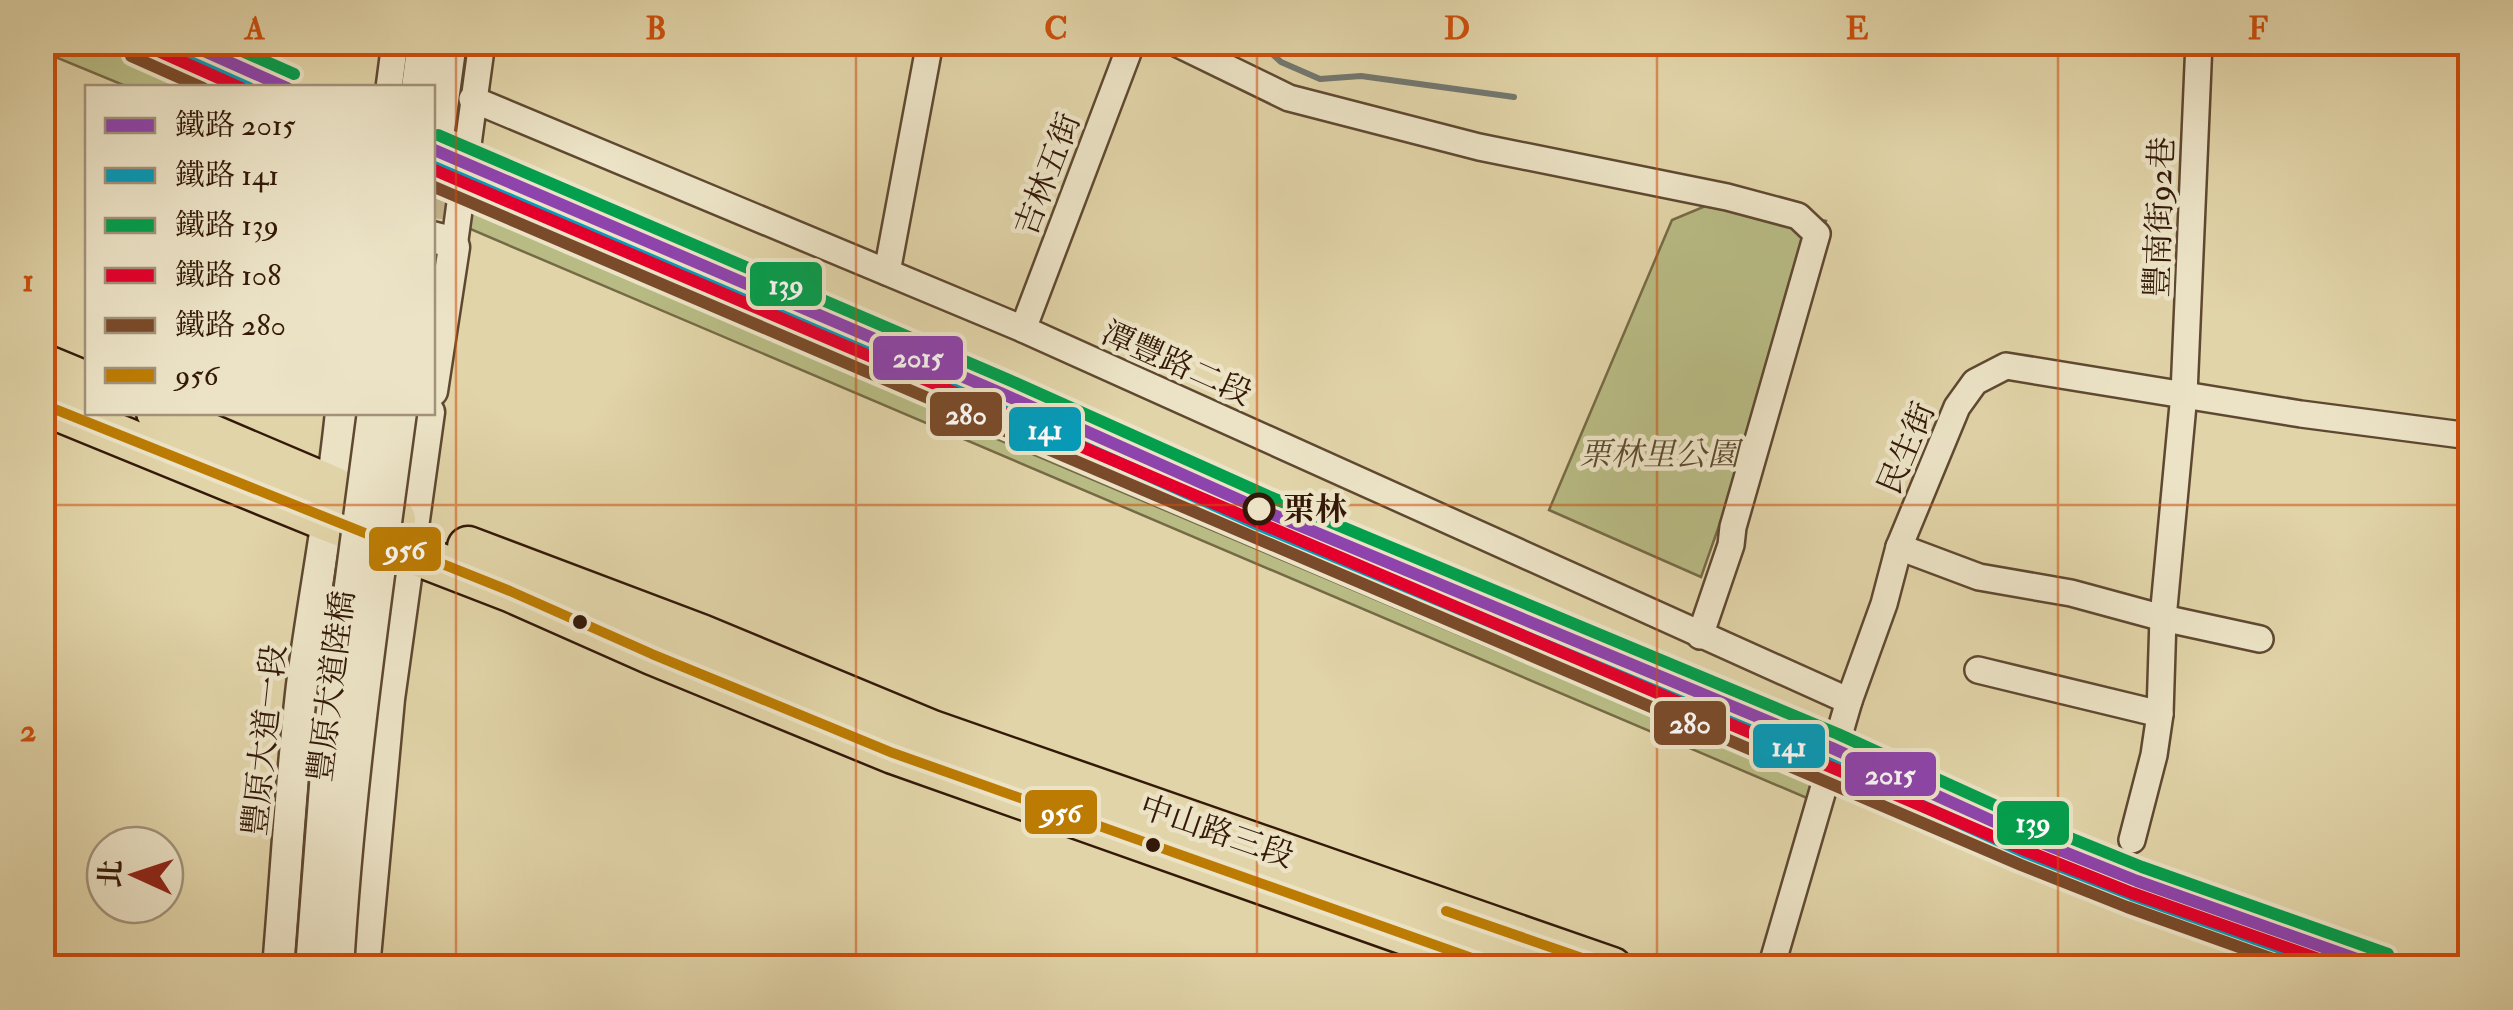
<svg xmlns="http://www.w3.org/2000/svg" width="2513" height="1010" font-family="'IM FELL Double Pica','Noto Serif TC',serif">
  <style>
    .green { fill: #b8bb84; stroke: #766a46; stroke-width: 2.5 }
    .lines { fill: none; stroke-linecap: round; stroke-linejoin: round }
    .stream { stroke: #727770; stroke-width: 6 }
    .tertiary-tunnel { stroke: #beaf88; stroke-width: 30; stroke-dasharray: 30 15; stroke-linecap: butt }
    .minor-casing { stroke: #5f4831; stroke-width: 30 }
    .tertiary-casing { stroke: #5f4831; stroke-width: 35 }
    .primary-casing { stroke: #341909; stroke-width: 45 }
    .minor { stroke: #ece3c6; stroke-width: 25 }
    .tertiary { stroke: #ece3c6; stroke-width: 30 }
    .primary { stroke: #e1d4a8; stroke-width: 40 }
    .tertiary-bridge-casing { stroke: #5f4831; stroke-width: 35; stroke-linecap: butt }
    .tertiary-bridge { stroke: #ece3c6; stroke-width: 30 }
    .bus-1-casing { stroke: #ece3c6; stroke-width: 18 }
    .bus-1 { stroke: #bc7c03; stroke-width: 10 }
    .rail-1-casing { stroke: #ece3c6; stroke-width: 20 }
    .rail-2-casing { stroke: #ece3c6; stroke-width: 20 }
    .rail-3-casing { stroke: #ece3c6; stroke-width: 20 }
    .rail-4-casing { stroke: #ece3c6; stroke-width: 20 }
    .rail-5-casing { stroke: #ece3c6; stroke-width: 20 }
    .rail-1 { stroke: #8e44ad; stroke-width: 12 }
    .rail-2 { stroke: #059bba; stroke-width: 12 }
    .rail-3 { stroke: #039f4d; stroke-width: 12 }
    .rail-4 { stroke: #e4002b; stroke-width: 12 }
    .rail-5 { stroke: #7a4b2a; stroke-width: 12 }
    .grid { fill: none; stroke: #cd4f0c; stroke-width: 2.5; stroke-opacity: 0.55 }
    .stop-dot { fill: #ece3c6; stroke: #341909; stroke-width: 5 }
    .bus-dot { fill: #341909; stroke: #ece3c6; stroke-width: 4 }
    .labels { text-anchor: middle; stroke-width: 9; stroke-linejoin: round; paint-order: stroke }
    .street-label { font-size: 32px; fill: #341909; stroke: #ece3c6 }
    .park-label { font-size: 32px; font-style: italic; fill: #5c4a2e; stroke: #ece3c6 }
    .stop-label { font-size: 32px; font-weight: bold; fill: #341909; stroke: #ece3c6; text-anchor: start }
    .line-badge { stroke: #ece3c6; stroke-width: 4 }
    .badge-label { font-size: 28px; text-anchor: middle; font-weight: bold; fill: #fff }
    .neatline { fill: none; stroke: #cd4f0c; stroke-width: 4 }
    .grid-label { font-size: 32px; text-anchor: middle; font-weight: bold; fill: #cd4f0c }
  </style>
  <rect width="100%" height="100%" fill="#e1d4a8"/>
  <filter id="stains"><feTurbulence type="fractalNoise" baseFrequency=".002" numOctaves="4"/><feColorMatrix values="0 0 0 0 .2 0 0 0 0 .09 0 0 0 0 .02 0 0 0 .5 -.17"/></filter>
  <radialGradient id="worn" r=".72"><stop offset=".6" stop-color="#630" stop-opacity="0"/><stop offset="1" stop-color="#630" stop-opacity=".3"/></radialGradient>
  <!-- green -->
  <g class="green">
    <polygon points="42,43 106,43 211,87 128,87 43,52"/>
    <polygon points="1727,197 1826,221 1701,577 1549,510 1672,220"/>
    <polygon points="471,199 1001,426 997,439 1512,657 1530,652 1533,646 1824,774 1814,801 468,228"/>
  </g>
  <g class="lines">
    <!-- stream -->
    <polyline class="stream" points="1259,42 1281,62 1320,79 1361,76 1514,97"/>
    <!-- tertiary-tunnel -->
    <g class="tertiary-tunnel">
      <polyline points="438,264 468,42"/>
      <polyline points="356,413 356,412"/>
    </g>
    <defs>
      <g id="minor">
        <polyline points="1174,42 1289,98 1479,147 1727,197 1798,216 1817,234 1733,527 1731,545 1700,636"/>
        <polyline points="389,88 395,42"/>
        <polyline points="472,99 1023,329 1849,701"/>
        <polyline points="454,247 482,42"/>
        <polyline points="887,272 930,42"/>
        <polyline points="1023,329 1132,42"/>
        <polyline points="1899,547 1979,577 2071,593 2163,618 2260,639"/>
        <polyline points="1978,670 2160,714"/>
        <polyline points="2132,840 2154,755 2160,714 2163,618 2184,394 2199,42"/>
        <polyline points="1771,968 1849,701 1884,604 1899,547 1957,407 1975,382 2006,366 2301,414 2470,436"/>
      </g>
      <g id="tertiary">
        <polyline points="417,88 423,42"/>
        <polyline points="432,181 451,42"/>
        <polyline points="432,237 452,242 454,247 432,391"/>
        <path d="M 278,968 C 286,874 291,779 302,685 C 314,594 332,504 341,412"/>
        <polyline points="364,968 389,699 429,412"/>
      </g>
      <g id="primary">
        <polyline points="42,364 88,383"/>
        <polyline points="42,404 326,520 510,591 652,654 893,753 1501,968"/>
        <polyline points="157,412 333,487 395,519"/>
        <polyline points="468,547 701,635 932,731 1612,968"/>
      </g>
    </defs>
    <!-- minor casing -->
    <use href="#minor" class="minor-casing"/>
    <!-- tertiary casing -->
    <use href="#tertiary" class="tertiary-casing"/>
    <!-- primary casing -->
    <use href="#primary" class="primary-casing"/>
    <!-- minor -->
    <use href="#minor" class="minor"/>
    <!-- tertiary -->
    <use href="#tertiary" class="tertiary"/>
    <!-- primary -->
    <use href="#primary" class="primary"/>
    <defs>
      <g id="tertiary-bridge">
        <polyline points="311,968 327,760 373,412"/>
        <path d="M 338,968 C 349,782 376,597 401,412"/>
      </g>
    </defs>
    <!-- tertiary-bridge casing -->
    <use href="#tertiary-bridge" class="tertiary-bridge-casing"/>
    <!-- tertiary-bridge -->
    <use href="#tertiary-bridge" class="tertiary-bridge"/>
    <defs>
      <g id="bus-1">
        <polyline points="42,404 510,591 652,654 893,753 1500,968"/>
        <polyline points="1446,911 1611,968"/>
      </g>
    </defs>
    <!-- bus-1 casing -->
    <use href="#bus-1" class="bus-1-casing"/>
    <!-- bus-1 -->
    <use href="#bus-1" class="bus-1"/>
    <defs>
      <g id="rail-1">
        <polyline points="184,42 287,88"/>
        <polyline points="432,149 1003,394 1262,510 1832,748 2032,839 2137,881 2382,968"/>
      </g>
      <g id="rail-2">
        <polyline points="177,56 249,88"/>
        <polyline points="432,166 997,408 1256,524 1826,762 2026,853 2132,895 2337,968"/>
      </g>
      <g id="rail-3">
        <polyline points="222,42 294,74"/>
        <polyline points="438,135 1009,380 1268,496 1838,734 2038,825 2142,867 2388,954"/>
      </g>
      <g id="rail-4">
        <polyline points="138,42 241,88"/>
        <polyline points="432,169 2027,851 2132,893 2344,968"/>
      </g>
      <g id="rail-5">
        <polyline points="131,56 203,88"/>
        <polyline points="432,186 2021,865 2127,907 2298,968"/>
      </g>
    </defs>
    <!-- rail-1 casing -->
    <use href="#rail-1" class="rail-1-casing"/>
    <!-- rail-2 casing -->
    <use href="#rail-2" class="rail-2-casing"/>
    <!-- rail-3 casing -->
    <use href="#rail-3" class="rail-3-casing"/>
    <!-- rail-4 casing -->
    <use href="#rail-4" class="rail-4-casing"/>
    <!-- rail-5 casing -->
    <use href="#rail-5" class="rail-5-casing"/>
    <!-- rail-1 -->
    <use href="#rail-1" class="rail-1"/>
    <!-- rail-2 -->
    <use href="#rail-2" class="rail-2"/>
    <!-- rail-3 -->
    <use href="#rail-3" class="rail-3"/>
    <!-- rail-4 -->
    <use href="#rail-4" class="rail-4"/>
    <!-- rail-5 -->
    <use href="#rail-5" class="rail-5"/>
  </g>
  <!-- grid -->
  <path class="grid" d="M 456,42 L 456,968M 856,42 L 856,968M 1257,42 L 1257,968M 1657,42 L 1657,968M 2058,42 L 2058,968M 42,505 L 2470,505"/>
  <!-- markers -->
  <circle class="stop-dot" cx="1259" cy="509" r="14"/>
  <g class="bus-dot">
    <circle cx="580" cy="622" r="9"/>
    <circle cx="1153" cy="845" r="9"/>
  </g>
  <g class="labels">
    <!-- street labels -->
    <g class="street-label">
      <text transform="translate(1047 174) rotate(-69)" y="11">吉林五街</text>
      <text transform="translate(2159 217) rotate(-88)" y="11">豐南街92巷</text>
      <text transform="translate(1177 363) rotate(24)" y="11">潭豐路二段</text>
      <text transform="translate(1906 448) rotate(-67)" y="11">民生街</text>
      <text transform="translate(331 686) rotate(-83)" y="11">豐原大道陸橋</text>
      <text transform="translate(264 740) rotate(-84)" y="11">豐原大道一段</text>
      <text transform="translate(1217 831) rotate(19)" y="11">中山路三段</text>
    </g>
    <!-- park labels -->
    <g class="park-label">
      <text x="1659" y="465">栗林里公園</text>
    </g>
    <!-- stop labels -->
    <g class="stop-label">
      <text x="1283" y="520">栗林</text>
    </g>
  </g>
  <g class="line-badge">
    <rect x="748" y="260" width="76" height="48" rx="10" fill="#039f4d"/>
    <rect x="871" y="334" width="94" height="48" rx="10" fill="#8e44ad"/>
    <rect x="928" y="390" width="76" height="48" rx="10" fill="#7a4b2a"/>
    <rect x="1007" y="405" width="76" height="48" rx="10" fill="#059bba"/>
    <rect x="367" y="525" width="76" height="48" rx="10" fill="#bc7c03"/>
    <rect x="1652" y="699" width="76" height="48" rx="10" fill="#7a4b2a"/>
    <rect x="1751" y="722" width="76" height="48" rx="10" fill="#059bba"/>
    <rect x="1843" y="750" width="95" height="48" rx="10" fill="#8e44ad"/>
    <rect x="1023" y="788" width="76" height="48" rx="10" fill="#bc7c03"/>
    <rect x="1995" y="799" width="76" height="48" rx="10" fill="#039f4d"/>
  </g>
  <g class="badge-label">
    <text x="786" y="294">139</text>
    <text x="918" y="367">2015</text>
    <text x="966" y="424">280</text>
    <text x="1045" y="439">141</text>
    <text x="405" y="559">956</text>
    <text x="1690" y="733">280</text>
    <text x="1789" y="756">141</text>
    <text x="1890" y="784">2015</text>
    <text x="1061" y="822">956</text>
    <text x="2033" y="832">139</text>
  </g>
  <!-- margin -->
  <rect width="2513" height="1010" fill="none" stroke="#e1d4a8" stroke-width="110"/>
  <!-- legend -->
  <rect x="85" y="85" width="350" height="330" fill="#ece3c6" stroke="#a2927a" stroke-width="2.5"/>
  <rect x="105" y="118" width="50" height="15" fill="#8e44ad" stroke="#a2927a" stroke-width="2.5"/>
  <text x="175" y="135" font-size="30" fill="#341909">鐵路 2015</text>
  <rect x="105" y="168" width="50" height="15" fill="#059bba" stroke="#a2927a" stroke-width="2.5"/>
  <text x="175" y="185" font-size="30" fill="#341909">鐵路 141</text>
  <rect x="105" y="218" width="50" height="15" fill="#039f4d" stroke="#a2927a" stroke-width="2.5"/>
  <text x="175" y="235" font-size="30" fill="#341909">鐵路 139</text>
  <rect x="105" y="268" width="50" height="15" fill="#e4002b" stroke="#a2927a" stroke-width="2.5"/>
  <text x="175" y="285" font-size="30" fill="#341909">鐵路 108</text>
  <rect x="105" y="318" width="50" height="15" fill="#7a4b2a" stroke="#a2927a" stroke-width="2.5"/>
  <text x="175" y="335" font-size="30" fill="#341909">鐵路 280</text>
  <rect x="105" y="368" width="50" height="15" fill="#bc7c03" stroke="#a2927a" stroke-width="2.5"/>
  <text x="175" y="385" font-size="30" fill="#341909">956</text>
  <!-- north arrow -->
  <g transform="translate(135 875) rotate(273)"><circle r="48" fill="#ece3c6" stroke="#a2927a" stroke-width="2.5"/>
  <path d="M0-8L18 38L0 25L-18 38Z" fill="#8f2418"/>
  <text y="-15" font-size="28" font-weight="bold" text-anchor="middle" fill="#341909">北</text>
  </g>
  <rect x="55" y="55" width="2403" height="900" class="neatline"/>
  <g class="grid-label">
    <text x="255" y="39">A</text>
    <text x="656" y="39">B</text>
    <text x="1056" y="39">C</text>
    <text x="1457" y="39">D</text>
    <text x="1857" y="39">E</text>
    <text x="2258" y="39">F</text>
    <text x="28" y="291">1</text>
    <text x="28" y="741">2</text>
  </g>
  <rect width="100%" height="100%" filter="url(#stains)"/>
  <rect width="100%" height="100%" fill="url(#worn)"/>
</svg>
